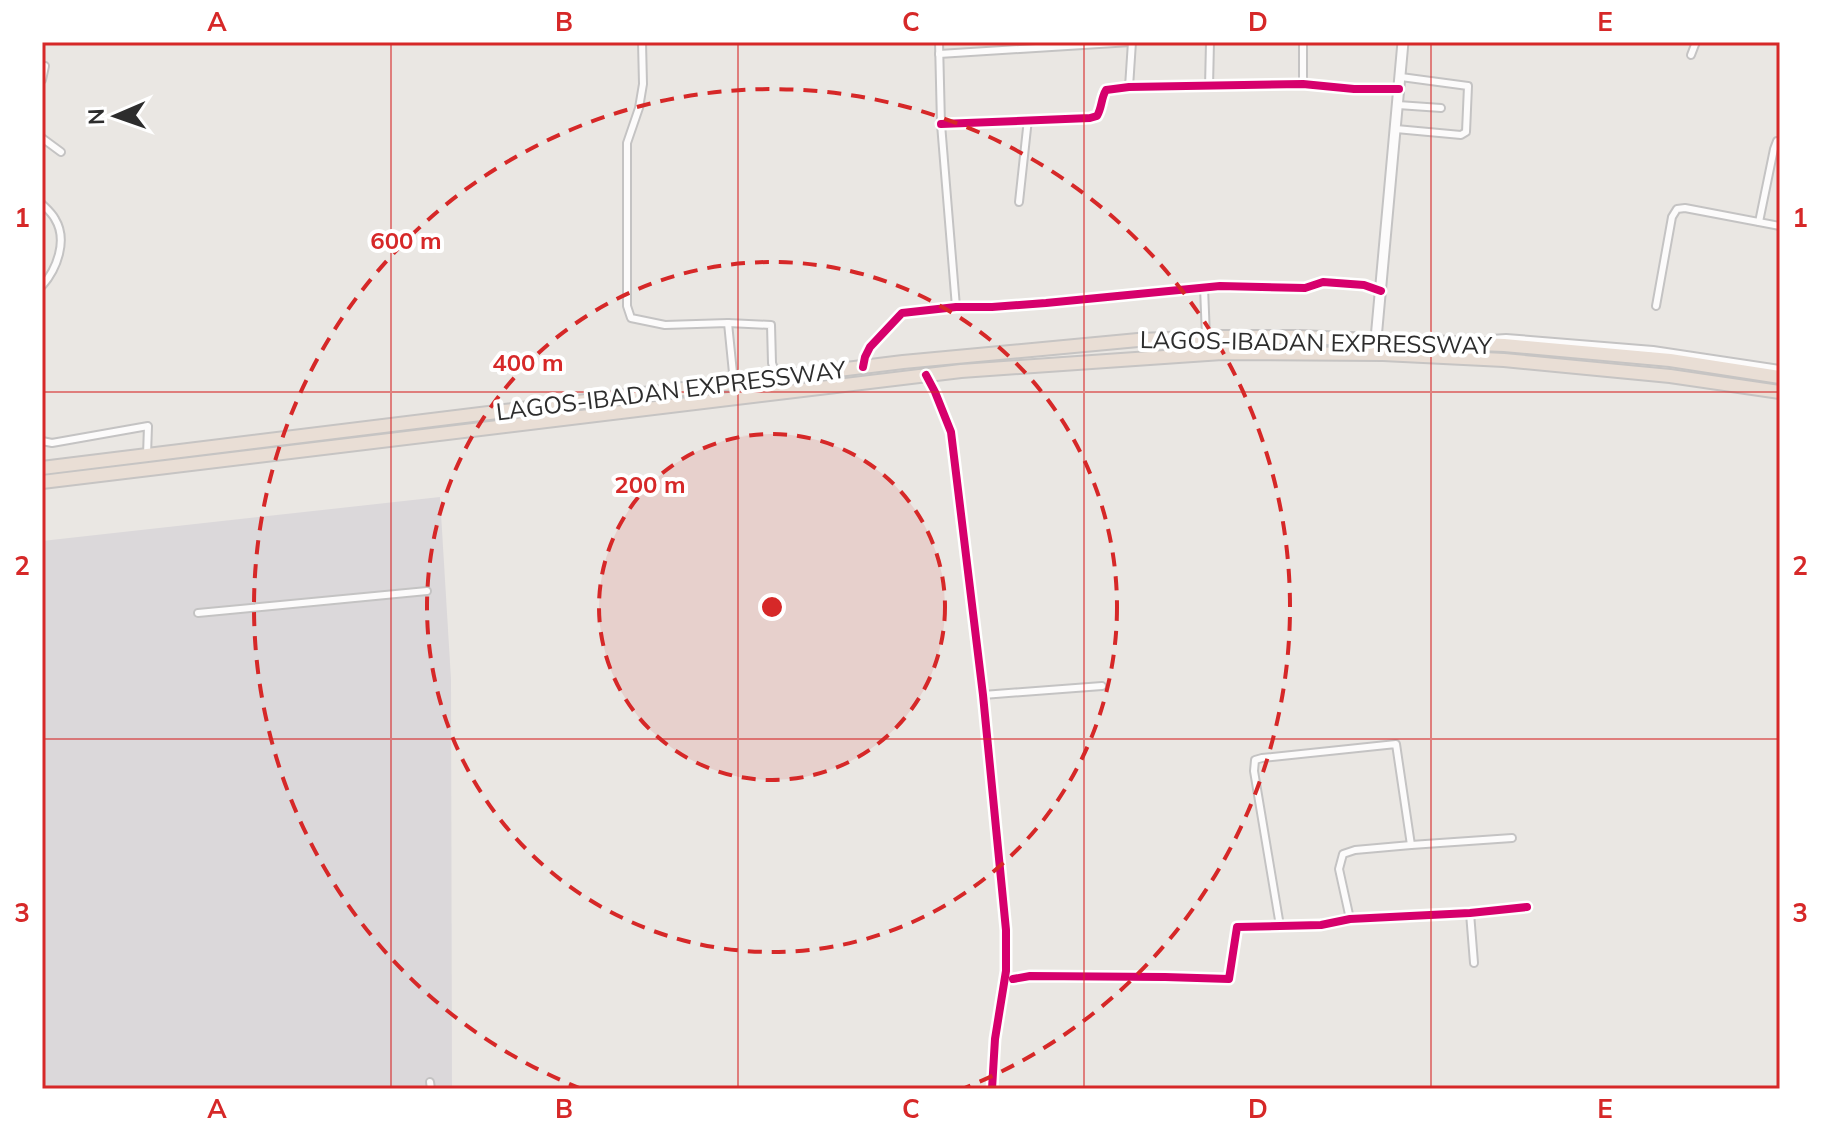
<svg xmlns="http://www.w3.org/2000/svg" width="1822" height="1131" font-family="Mulish,sans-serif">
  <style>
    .industrial { fill: #dbd8da }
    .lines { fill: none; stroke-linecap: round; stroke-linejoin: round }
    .street-casing { stroke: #c4c3c3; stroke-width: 10 }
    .secondary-casing { stroke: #c4c3c3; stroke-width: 13 }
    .highway-casing { stroke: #c6c4c3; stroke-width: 16 }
    .street { stroke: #fcfbfb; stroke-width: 6 }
    .secondary { stroke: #fcfbfb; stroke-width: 9 }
    .highway { stroke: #e9ded5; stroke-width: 12 }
    .cycleway-casing { stroke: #fff; stroke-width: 13 }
    .cycleway { stroke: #d6006c; stroke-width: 8 }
    .grid { fill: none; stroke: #d62828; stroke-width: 2; stroke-opacity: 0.55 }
    .ring { fill: none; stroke: #d62828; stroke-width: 4; stroke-dasharray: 14 10 }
    .labels { text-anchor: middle; stroke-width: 8; stroke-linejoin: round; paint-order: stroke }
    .street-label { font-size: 24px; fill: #2d2d2d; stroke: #fff }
    .centre { fill: #d62828; stroke: #fff; stroke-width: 4 }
    .ring-label { font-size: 24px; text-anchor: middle; font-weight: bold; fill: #d62828; stroke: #fff; stroke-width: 8; stroke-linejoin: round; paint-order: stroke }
    .neatline { fill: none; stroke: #d62828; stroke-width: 3 }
    .grid-label { font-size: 26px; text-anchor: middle; font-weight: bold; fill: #d62828 }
  </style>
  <rect width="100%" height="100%" fill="#eae7e3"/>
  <!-- industrial -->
  <polygon class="industrial" points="440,497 451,679 452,1089 42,1089 42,541"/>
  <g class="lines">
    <defs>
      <g id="street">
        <polyline points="642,42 643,84 639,108 627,143 627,306 631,318 665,325 728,323 771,325 772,363 777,377"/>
        <polyline points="939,42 941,124 956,307"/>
        <polyline points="939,54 1131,42"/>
        <polyline points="1691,55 1696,42"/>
        <polyline points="42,80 45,66"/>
        <polyline points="1303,84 1303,42"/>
        <polyline points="1129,87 1132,42"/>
        <polyline points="1209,87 1210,42"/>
        <polyline points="1398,105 1441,108"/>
        <path d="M 941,124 L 1090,118 L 1097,116 C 1102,108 1101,98 1106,90 L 1129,87 L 1303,84 L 1354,89 L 1399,89"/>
        <polyline points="1396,129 1461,135 1466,132 1468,86 1401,77"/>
        <polyline points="42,138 61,152"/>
        <polyline points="1019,202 1028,119"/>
        <path d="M 42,204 C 46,208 52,213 55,219 C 68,240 57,269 42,286"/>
        <polyline points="1759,222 1774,149 1777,141 1780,141"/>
        <polyline points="1204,287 1206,337"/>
        <polyline points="1656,306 1672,217 1677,209 1685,208 1780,226"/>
        <polyline points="728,323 734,383"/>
        <polyline points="1491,339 1506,338 1653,350 1780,369"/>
        <polyline points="863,367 865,357 870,347 902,313 956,307 992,307 1046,303 1220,286 1305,288 1323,282 1364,285 1381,291"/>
        <polyline points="926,375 935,392 951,432 983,695 1006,930 1006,971 995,1039 992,1089"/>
        <polyline points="42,441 52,443 148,426 147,455"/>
        <polyline points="198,613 427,591"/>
        <polyline points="983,695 1102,686"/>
        <polyline points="1470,913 1474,963"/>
        <polyline points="1350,919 1339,869 1343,854 1355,850 1411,845 1512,838"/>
        <polyline points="1280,926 1254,771 1255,760 1262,758 1396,744 1411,845"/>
        <polyline points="1013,979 1030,976 1165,977 1229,979 1237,927 1321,925 1350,919 1470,913 1527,907"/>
        <polyline points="430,1082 431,1089"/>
      </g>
      <polyline id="secondary" points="1376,339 1403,42"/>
      <g id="highway">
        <polyline points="42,468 903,362 1138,340 1221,337 1298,337 1504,345 1670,360 1780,377"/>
        <polyline points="42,482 961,371 1222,353 1383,354 1504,360 1670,376 1780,392"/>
      </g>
    </defs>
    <!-- street casing -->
    <use href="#street" class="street-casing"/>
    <!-- secondary casing -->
    <use href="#secondary" class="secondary-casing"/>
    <!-- highway casing -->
    <use href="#highway" class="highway-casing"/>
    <!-- street -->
    <use href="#street" class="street"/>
    <!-- secondary -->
    <use href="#secondary" class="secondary"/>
    <!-- highway -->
    <use href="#highway" class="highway"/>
    <defs>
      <g id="cycleway">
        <path d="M 941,124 L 1090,118 L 1097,116 C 1102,108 1101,98 1106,90 L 1129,87 L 1303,84 L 1354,89 L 1399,89"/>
        <polyline points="863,367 865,357 870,347 902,313 956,307 992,307 1046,303 1220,286 1305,288 1323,282 1364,285 1381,291"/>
        <polyline points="926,375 935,392 951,432 983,695 1006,930 1006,971 995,1039 992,1089"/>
        <polyline points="1013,979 1030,976 1165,977 1229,979 1237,927 1321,925 1350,919 1470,913 1527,907"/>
      </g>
    </defs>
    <!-- cycleway casing -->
    <use href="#cycleway" class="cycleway-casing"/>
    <!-- cycleway -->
    <use href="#cycleway" class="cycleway"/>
  </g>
  <!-- grid -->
  <path class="grid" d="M 391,42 L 391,1089M 738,42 L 738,1089M 1084,42 L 1084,1089M 1431,42 L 1431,1089M 42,392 L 1780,392M 42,739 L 1780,739"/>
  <!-- distance rings -->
  <circle cx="772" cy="607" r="173" fill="#d62828" fill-opacity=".12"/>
  <g class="ring">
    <circle cx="772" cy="607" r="173"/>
    <circle cx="772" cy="607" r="345"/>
    <path d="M582 1089A518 518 0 1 1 962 1089"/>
  </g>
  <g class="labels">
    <!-- street labels -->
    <g class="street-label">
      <text transform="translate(1316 343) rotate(1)" y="8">LAGOS-IBADAN EXPRESSWAY</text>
      <text transform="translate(671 391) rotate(-7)" y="8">LAGOS-IBADAN EXPRESSWAY</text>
    </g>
  </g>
  <circle cx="772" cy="607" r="12" class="centre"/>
  <g class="ring-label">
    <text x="406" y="249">600 m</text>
    <text x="528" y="371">400 m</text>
    <text x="650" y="493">200 m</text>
  </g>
  <!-- border -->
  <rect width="1822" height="1131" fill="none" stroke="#ffffff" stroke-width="88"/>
  <!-- north arrow -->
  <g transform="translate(116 116) rotate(268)" stroke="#ffffff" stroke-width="6" paint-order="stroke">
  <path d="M0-6L14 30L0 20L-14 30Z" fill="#2d2d2d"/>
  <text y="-12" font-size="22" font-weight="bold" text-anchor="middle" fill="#2d2d2d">N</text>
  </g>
  <rect x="44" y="44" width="1734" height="1043" class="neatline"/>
  <g class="grid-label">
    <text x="217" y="31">A</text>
    <text x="564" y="31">B</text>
    <text x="911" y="31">C</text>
    <text x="1258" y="31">D</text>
    <text x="1605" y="31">E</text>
    <text x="22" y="227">1</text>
    <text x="1800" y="227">1</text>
    <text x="22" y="575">2</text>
    <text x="1800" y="575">2</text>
    <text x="22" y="922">3</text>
    <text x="1800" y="922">3</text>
    <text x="217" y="1118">A</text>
    <text x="564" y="1118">B</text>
    <text x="911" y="1118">C</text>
    <text x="1258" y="1118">D</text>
    <text x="1605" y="1118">E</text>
  </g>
</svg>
